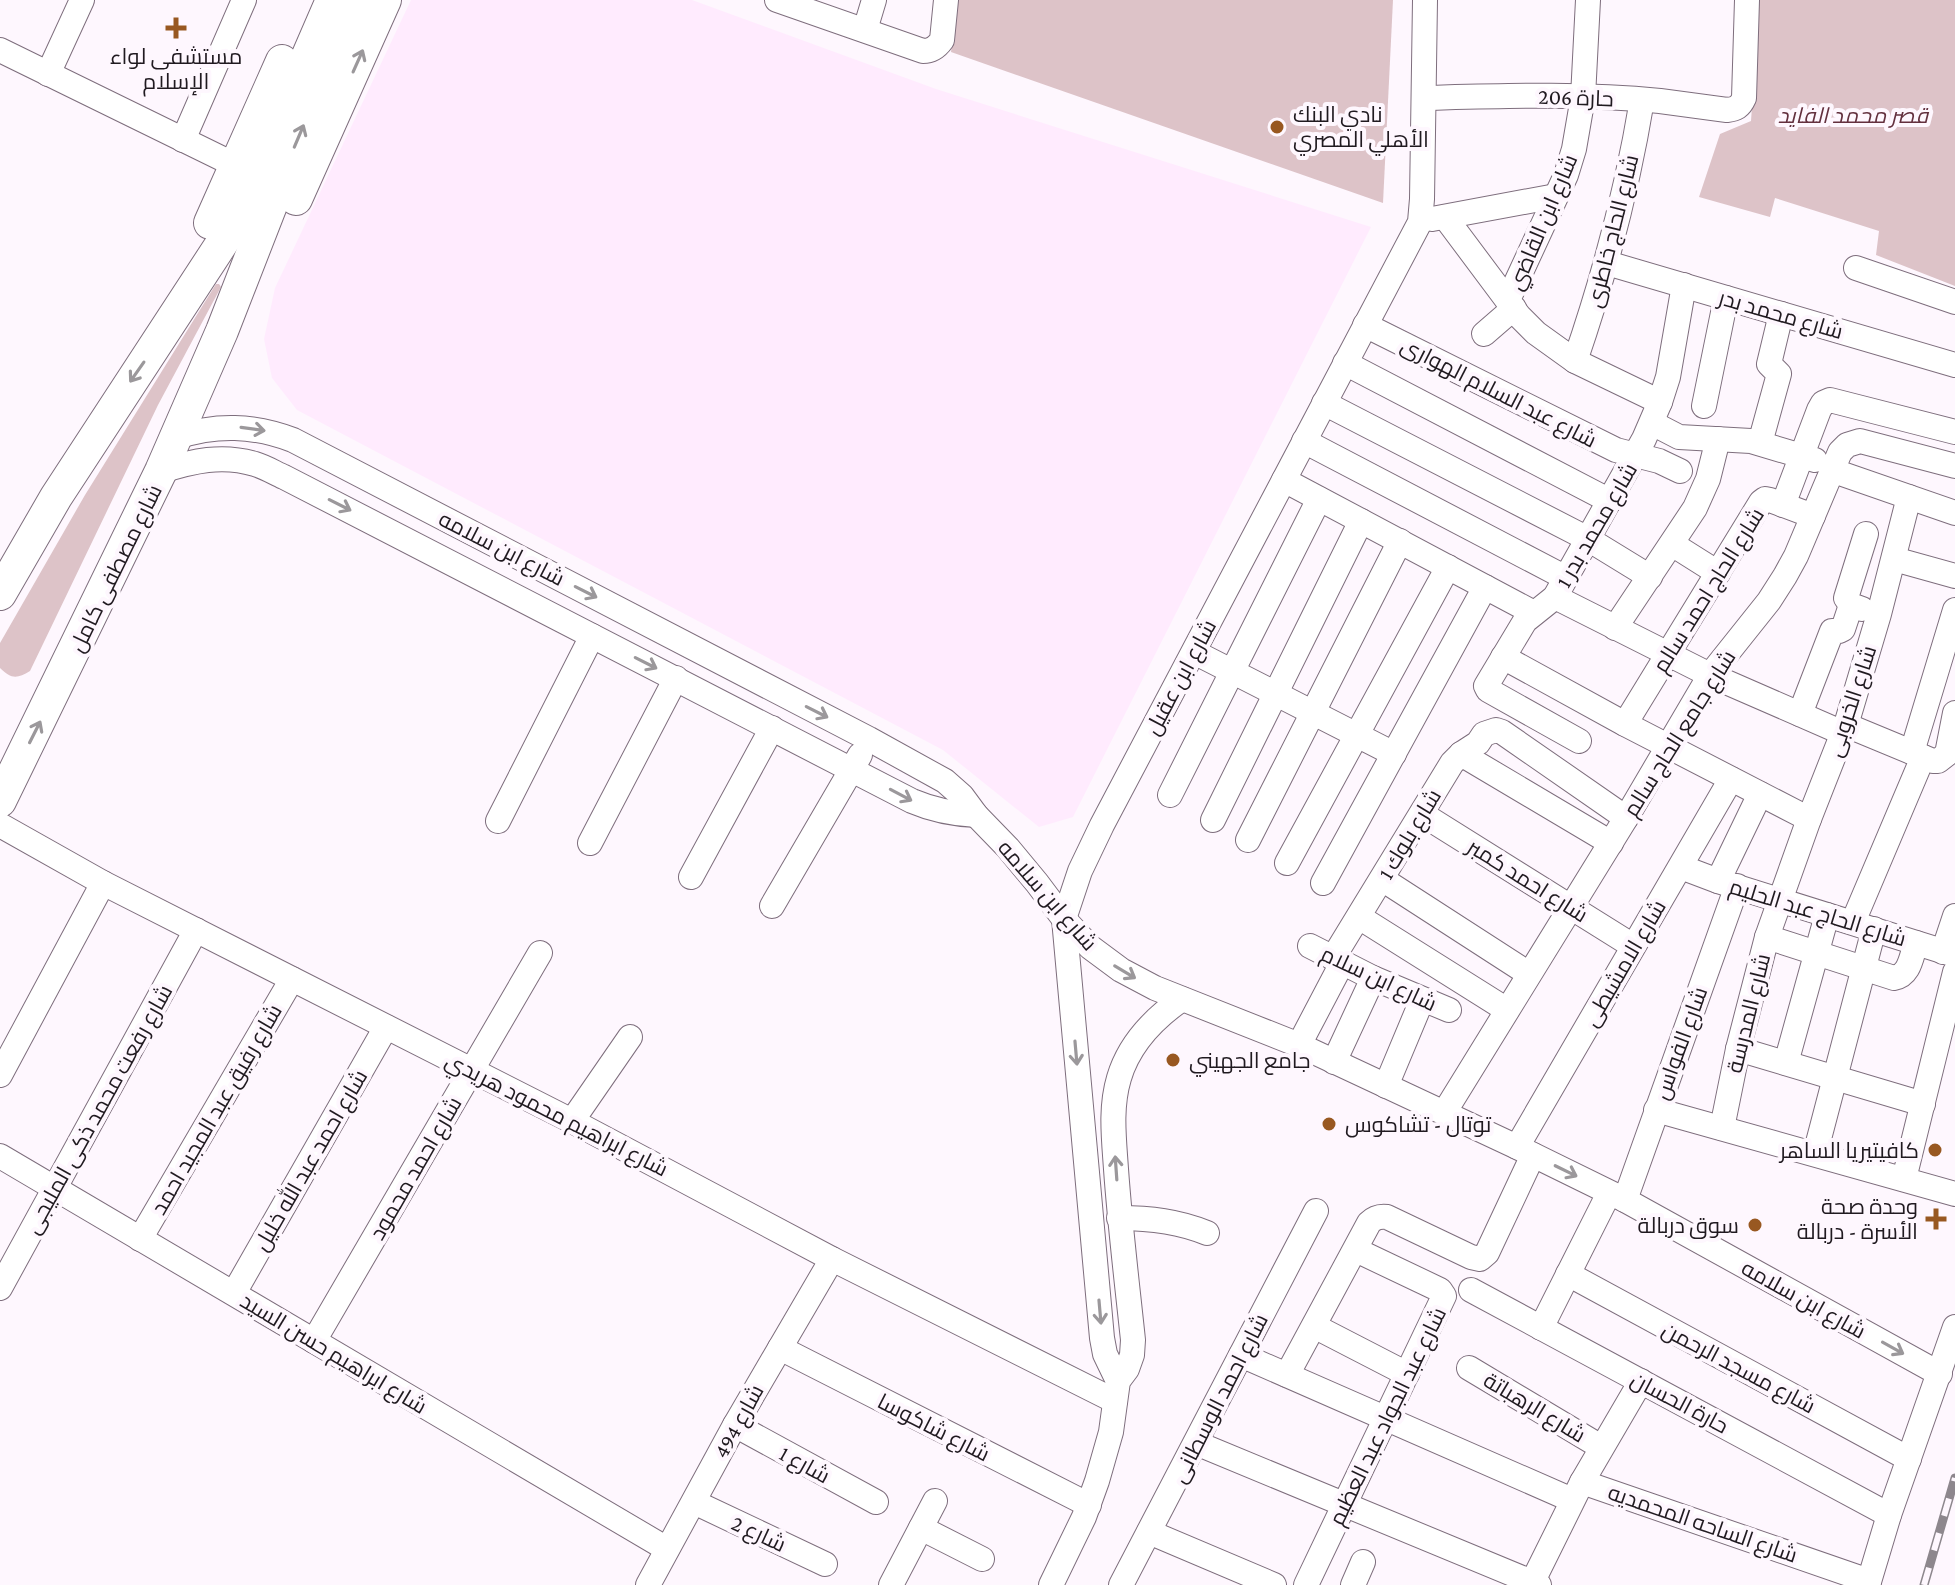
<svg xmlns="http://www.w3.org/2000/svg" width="1955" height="1585" font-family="'Crimson Pro',Cairo,serif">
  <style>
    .built { fill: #ffebfe }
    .green { fill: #ddc3c8 }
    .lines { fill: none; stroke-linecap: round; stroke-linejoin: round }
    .minor-casing { stroke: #7e6e7d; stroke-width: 26 }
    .major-casing { stroke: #7e6e7d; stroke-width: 34 }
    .minor { stroke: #fff; stroke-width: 24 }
    .major { stroke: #fff; stroke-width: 32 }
    .rail-casing { stroke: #8d878d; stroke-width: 9 }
    .rail { stroke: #fef7fe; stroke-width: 6; stroke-dasharray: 18; stroke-linecap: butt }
    .oneway { stroke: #9b989b }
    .poi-dot { fill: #985821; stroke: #fef7fe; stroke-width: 3 }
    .labels { text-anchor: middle; stroke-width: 8; stroke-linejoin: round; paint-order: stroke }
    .poi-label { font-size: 22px; fill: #201a20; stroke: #fef7fe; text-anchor: start }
    .street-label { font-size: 22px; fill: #201a20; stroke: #fef7fe }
    .park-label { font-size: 22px; font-style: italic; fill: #63303e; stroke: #fef7fe }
  </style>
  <rect width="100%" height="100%" fill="#fef7fe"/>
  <!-- built -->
  <polygon class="built" points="411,0 692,0 936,89 1371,227 1073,817 1039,827 943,750 297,410 272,378 264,339 275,288"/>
  <!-- green -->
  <g class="green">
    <polygon points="958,0 1393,0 1383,203 951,52"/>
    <polygon points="1759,0 1955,0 1955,286 1876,255 1879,231 1775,198 1770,217 1699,197 1720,134 1751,121"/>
    <path d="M 216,284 L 219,284 L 221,287 L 158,405 L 30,671 C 17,679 11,679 0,668 L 0,643 L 85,495 Z"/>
  </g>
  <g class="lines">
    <defs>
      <g id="minor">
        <path d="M 777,0 L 923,51 C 932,51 937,47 942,40 L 946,0"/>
        <polyline points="865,30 874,0"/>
        <polyline points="0,50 235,165"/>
        <polyline points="48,74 82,0"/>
        <path d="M 1424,98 C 1502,96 1581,93 1660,101 C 1682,104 1705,107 1727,110 C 1736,109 1740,107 1744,98 L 1747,0"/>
        <polyline points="183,140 244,0"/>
        <polyline points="1445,217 1519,316 1536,333 1575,361 1660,402"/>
        <polyline points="1432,219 1556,196"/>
        <polyline points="1607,263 1955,365"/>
        <polyline points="1856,268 1955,302"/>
        <polyline points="1508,300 1566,175 1574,149 1583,97 1588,0"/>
        <polyline points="1365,325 1616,450 1659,461 1680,471"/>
        <polyline points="1484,334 1514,308"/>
        <path d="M 1575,361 C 1605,274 1627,191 1642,100"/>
        <polyline points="1345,363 1610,501"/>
        <polyline points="1324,403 1588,539 1650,577"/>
        <polyline points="1704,406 1726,298"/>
        <polyline points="1652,423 1679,437 1751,441 1815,460"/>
        <path d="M 176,437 C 217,424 253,425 293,440 L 869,739 L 945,781 L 962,796 L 976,815 L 1008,848 L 1037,883 L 1064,919 L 1090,947 L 1121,970 L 1155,988 L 1299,1045 L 1517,1147 L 1625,1200 L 1940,1374"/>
        <polyline points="1304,441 1566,578"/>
        <polyline points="1760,443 1779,374 1769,364 1781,314"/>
        <polyline points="1831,470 1955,513"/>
        <path d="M 161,471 C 193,461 222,454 255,464 C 265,467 275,473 284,477 L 912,801 C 933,810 952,814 976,815"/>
        <polyline points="1284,480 1534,613"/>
        <polyline points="1783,505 1819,410 1823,403 1830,400 1955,432"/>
        <polyline points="1672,544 1718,573"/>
        <polyline points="1894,559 1955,576"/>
        <polyline points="1555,597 1710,675 1843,733"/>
        <polyline points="1862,609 1851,605 1846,598 1866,534"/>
        <polyline points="1615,628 1695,508 1708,479 1718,439"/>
        <polyline points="1194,652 1394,754"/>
        <polyline points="1503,657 1625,724 1809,819"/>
        <polyline points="1800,714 1832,631 1839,631 1843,629 1851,605"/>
        <polyline points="1625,724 1761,502 1765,499 1770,500 1813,516"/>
        <polyline points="1846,725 1933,761 1938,761 1947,754 1955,713"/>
        <polyline points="1579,741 1488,690 1486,686 1525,621 1555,597 1644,439 1660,402 1668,377 1684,285"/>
        <polyline points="1912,752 1955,610"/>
        <polyline points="1461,754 1611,843"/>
        <polyline points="1170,795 1319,499"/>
        <polyline points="1422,814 1633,946"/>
        <polyline points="1213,820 1361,521"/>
        <polyline points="498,821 592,636"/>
        <polyline points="0,825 103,883 572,1121 832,1259 1115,1401"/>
        <polyline points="1248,840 1400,541"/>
        <polyline points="590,843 676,678"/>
        <polyline points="1287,863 1448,567"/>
        <polyline points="1681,867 1718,881 1955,955"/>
        <polyline points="691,877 772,728"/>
        <polyline points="1382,879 1529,974"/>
        <polyline points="1718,881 1760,794"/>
        <polyline points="1323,883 1485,587"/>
        <polyline points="772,906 860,755"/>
        <polyline points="1359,917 1507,1010"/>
        <polyline points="1853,922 1923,757"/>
        <path d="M 1767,937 L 1894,978 C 1910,975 1911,957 1916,943"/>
        <polyline points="1310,946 1373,978 1449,1010"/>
        <polyline points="1943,952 1955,916"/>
        <polyline points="1333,958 1452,763 1461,754 1478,743 1484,734 1496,730 1502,732 1626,818"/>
        <polyline points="1299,1045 1342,963"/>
        <polyline points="1738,1049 1923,1104"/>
        <polyline points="1334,1062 1373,978"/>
        <polyline points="1786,1063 1827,915"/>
        <polyline points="0,1075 103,883"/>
        <polyline points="1386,1086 1422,1000"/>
        <polyline points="1656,1110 1955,1194"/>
        <polyline points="1444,1113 1626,818 1710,675 1769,601 1785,576 1796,556 1840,452 1847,445 1860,441 1955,466"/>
        <polyline points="572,1121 630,1037"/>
        <polyline points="1722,1128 1738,1049 1767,937 1809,819 1846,725 1879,614 1909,497"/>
        <polyline points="1517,1147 1731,779"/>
        <polyline points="1815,1154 1874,929"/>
        <polyline points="0,1156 667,1549"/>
        <polyline points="1904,1179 1955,972"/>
        <polyline points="1625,1200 1737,886"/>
        <path d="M 1119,1218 C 1150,1218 1178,1221 1207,1233"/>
        <polyline points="140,1239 292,979"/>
        <polyline points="1568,1274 1909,1459"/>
        <polyline points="0,1288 196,930"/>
        <polyline points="1471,1290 1889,1515"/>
        <polyline points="234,1293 386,1027"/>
        <polyline points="1314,1326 1407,1374"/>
        <polyline points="1541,1328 1609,1193"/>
        <polyline points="314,1341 540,953"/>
        <polyline points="780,1348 1089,1505"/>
        <polyline points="1241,1355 1572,1500"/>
        <polyline points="1469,1368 1601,1447"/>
        <path d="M 1287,1375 L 1369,1223 C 1374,1218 1379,1216 1387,1217 L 1471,1257 L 1480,1259 L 1487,1253 L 1533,1155"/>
        <polyline points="1118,1381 1105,1354 1102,1338 1064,919 1080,871 1102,825 1420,222 1422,199 1425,0"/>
        <polyline points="735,1425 876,1502"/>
        <polyline points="1196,1443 1539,1585"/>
        <polyline points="1582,1482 1869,1581"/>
        <polyline points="694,1502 825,1564"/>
        <polyline points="921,1528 982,1559"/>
        <polyline points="1149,1532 1274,1585"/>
        <polyline points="648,1585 735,1425 832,1259"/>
        <polyline points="891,1585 935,1501"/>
        <path d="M 1051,1585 L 1084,1517 L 1097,1481 L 1111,1432 L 1118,1381 L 1127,1369 L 1132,1355 L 1133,1340 C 1127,1283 1120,1226 1116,1169 C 1114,1139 1110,1108 1119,1078 C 1129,1044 1153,1019 1182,999"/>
        <polyline points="1121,1585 1316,1211"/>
        <polyline points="1306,1585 1444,1296 1440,1290 1356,1250"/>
        <polyline points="1353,1585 1363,1562"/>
        <polyline points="1531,1585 1582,1482 1641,1381"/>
        <polyline points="1868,1585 1889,1515 1955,1327"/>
      </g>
      <g id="major">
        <polyline points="296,199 385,0"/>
        <polyline points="210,223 282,61"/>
        <polyline points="0,594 56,497 224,240 270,143 332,0"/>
        <polyline points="0,801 161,471 222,331 275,195 356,0"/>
      </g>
    </defs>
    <!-- minor casing -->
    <use href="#minor" class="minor-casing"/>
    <!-- major casing -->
    <use href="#major" class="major-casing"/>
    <!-- minor -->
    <use href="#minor" class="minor"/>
    <!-- major -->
    <use href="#major" class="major"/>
    <defs>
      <polyline id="rail" points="1924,1585 1955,1478"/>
    </defs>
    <!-- rail casing -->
    <use href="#rail" class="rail-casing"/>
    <!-- rail -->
    <use href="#rail" class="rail"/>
  </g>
  <!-- one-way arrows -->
  <defs><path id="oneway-shaft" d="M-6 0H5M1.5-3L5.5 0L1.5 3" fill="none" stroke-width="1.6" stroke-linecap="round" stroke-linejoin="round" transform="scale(2)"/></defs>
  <g class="oneway">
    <use href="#oneway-shaft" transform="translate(358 61) rotate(-66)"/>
    <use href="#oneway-shaft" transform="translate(299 136) rotate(-67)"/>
    <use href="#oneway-shaft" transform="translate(137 372) rotate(125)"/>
    <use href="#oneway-shaft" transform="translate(253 429) rotate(8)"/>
    <use href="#oneway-shaft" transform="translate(340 505) rotate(27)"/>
    <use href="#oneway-shaft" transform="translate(586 592) rotate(27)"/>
    <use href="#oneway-shaft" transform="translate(646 663) rotate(27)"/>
    <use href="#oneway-shaft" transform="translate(817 712) rotate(27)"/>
    <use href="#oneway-shaft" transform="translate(35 732) rotate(-63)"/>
    <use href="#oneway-shaft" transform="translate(901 795) rotate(28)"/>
    <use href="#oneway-shaft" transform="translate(1125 972) rotate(31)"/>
    <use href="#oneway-shaft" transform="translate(1076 1053) rotate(85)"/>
    <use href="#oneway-shaft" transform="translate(1116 1168) rotate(-94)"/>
    <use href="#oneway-shaft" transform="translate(1566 1171) rotate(26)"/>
    <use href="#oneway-shaft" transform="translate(1100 1312) rotate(85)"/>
    <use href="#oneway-shaft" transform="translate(1893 1348) rotate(29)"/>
  </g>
  <!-- markers -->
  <g class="poi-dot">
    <path d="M172 16h8v8h8v8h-8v8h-8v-8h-8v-8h8z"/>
    <circle cx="1277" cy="127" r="8"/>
    <circle cx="1173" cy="1060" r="8"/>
    <circle cx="1329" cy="1124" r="8"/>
    <circle cx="1935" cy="1150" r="8"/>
    <path d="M1932 1207h8v8h8v8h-8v8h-8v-8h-8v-8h8z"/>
    <circle cx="1755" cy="1225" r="8"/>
  </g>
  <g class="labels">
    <!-- poi labels -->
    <g class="poi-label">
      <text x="176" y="64" text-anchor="middle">مستشفى لواء<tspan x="176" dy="25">الإسلام</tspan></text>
      <text x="1293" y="122">نادي البنك<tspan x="1293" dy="25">الأهلي المصري</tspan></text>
      <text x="1189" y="1068">جامع الجهيني</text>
      <text x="1345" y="1132">توتال - تشاكوس</text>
      <text x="1919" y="1158" text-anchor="end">كافيتيريا الساهر</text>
      <text x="1918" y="1214" text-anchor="end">وحدة صحة<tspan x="1918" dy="25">الأسرة - دربالة</tspan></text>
      <text x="1739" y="1233" text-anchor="end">سوق دربالة</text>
    </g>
    <!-- street labels -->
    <g class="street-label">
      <text transform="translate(1576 97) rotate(2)" y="8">حارة 206</text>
      <text transform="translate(1542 222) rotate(-67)" y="8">شارع ابن القاضي</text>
      <text transform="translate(1612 231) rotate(-76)" y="8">شارع الحاج خاطرى</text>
      <text transform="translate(1781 314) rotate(16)" y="8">شارع محمد بدر</text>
      <text transform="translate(1499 392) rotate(27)" y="8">شارع عبد السلام الهوارى</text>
      <text transform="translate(1596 525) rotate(-60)" y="8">شارع محمد بدر 1</text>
      <text transform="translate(502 548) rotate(27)" y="8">شارع ابن سلامه</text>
      <text transform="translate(115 568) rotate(-64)" y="8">شارع مصطفى كامل</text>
      <text transform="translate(1708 590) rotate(-58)" y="8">شارع الحاج احمد سالم</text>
      <text transform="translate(1180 677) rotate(-62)" y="8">شارع ابن عقيل</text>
      <text transform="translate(1851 701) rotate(-72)" y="8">شارع الخروبى</text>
      <text transform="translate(1679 733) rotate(-58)" y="8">شارع جامع الحاج سالم</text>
      <text transform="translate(1409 834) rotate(-59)" y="8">شارع بلوك 1</text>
      <text transform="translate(1528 880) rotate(32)" y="8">شارع احمد كمبر</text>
      <text transform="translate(1048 895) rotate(49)" y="8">شارع ابن سلامه</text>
      <text transform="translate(1818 912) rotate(17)" y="8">شارع الحاج عبد الحليم</text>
      <text transform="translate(1624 963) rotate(-60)" y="8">شارع الامشيطى</text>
      <text transform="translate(1379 978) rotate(25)" y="8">شارع ابن سلام</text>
      <text transform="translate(1748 1013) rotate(-76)" y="8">شارع المدرسة</text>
      <text transform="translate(1680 1043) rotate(-70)" y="8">شارع الفواس</text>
      <text transform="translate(98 1109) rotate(-61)" y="8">شارع رفعت محمد ذكى المليجى</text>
      <text transform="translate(216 1109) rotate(-60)" y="8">شارع رفيق عبد المجيد احمد</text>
      <text transform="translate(557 1114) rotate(27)" y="8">شارع ابراهيم محمود هريدي</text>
      <text transform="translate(310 1160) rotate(-60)" y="8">شارع احمد عبد الله خليل</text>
      <text transform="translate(415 1168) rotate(-60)" y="8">شارع احمد محمود</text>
      <text transform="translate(1804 1299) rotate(29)" y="8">شارع ابن سلامه</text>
      <text transform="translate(334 1353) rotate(31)" y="8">شارع ابراهيم حسن السيد</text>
      <text transform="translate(1739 1367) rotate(28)" y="8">شارع مسجد الرحمن</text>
      <text transform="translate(1219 1398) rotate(-63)" y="8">شارع احمد الوسطانى</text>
      <text transform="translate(1680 1402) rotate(28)" y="8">حارة الحسان</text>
      <text transform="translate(1535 1407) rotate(31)" y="8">شارع الرهباتة</text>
      <text transform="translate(1387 1416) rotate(-64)" y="8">شارع عبد الجواد عبد العظيم</text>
      <text transform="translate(738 1421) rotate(-61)" y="8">شارع 494</text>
      <text transform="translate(934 1427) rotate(27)" y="8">شارع شاكوسا</text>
      <text transform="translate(805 1464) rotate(29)" y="8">شارع 1</text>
      <text transform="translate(1703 1523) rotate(19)" y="8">شارع الساحه المحمديه</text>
      <text transform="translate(759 1533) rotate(25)" y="8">شارع 2</text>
    </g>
    <!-- park labels -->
    <g class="park-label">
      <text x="1853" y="123">قصر محمد الفايد</text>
    </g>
  </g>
</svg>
